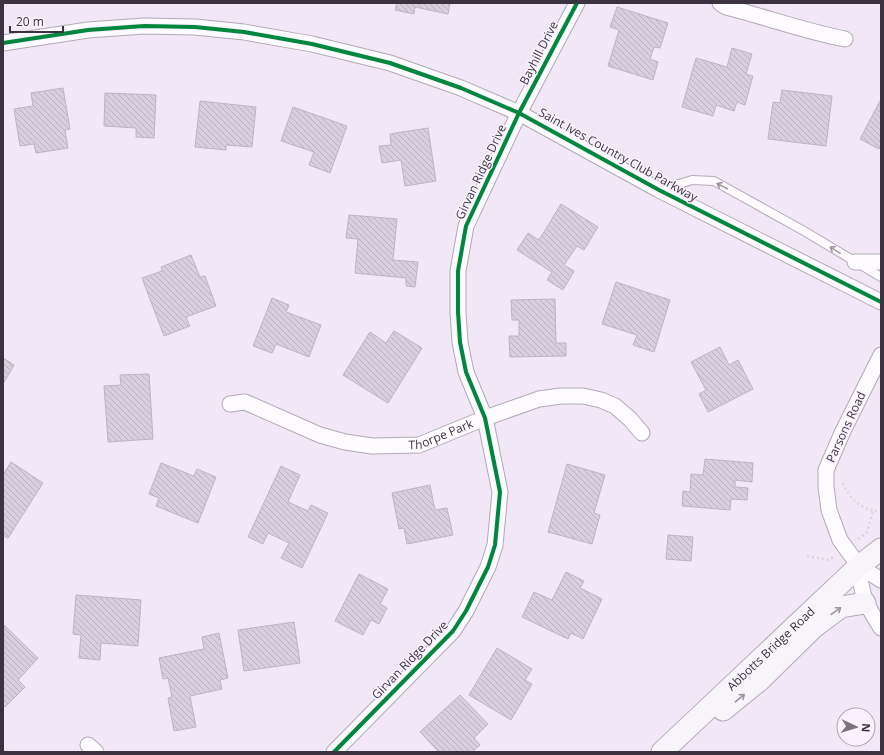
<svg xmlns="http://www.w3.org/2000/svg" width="884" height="755" font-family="'Open Sans',sans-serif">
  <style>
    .building { fill: url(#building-back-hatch); stroke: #bcb4c1 }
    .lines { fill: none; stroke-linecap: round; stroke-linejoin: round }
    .lane-casing { stroke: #b1aab6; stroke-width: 10 }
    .street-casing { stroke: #b1aab6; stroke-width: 17 }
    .secondary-casing { stroke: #b1aab6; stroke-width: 23 }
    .path { stroke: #d8d6da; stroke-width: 2.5; stroke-dasharray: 2 3; stroke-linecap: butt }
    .lane { stroke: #fdfbfe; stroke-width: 8 }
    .street { stroke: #fdfbfe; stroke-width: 15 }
    .secondary { stroke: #f8f5fa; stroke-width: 21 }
    .cycleway-casing { stroke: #f9f2fe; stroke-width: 6 }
    .cycleway { stroke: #00873e; stroke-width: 4 }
    .oneway { stroke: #9c989f }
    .oneway2 { stroke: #9a949d }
    .labels { text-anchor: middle; stroke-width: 3; stroke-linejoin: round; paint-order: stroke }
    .street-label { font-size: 12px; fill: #3b3440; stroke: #f9f2fe }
  </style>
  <defs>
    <pattern id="building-back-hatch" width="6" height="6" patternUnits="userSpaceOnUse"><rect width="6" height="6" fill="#d8cede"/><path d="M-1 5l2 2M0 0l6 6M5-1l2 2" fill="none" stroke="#bab2c0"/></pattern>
  </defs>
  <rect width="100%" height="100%" fill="#f1e7f7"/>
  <!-- building -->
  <g class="building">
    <polygon points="397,3 450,3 448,14 415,7 414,14 395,10"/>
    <polygon points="617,7 668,23 660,48 654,47 650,59 658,62 653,80 608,66 619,30 610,27"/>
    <polygon points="732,48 752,54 746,74 753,76 745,105 737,102 734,111 716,105 713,116 682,107 696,58 727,67"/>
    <polygon points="63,88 70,129 65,130 68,148 36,153 34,144 20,146 14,109 33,106 31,93"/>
    <polygon points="782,90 832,96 826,146 768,139 773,102 780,103"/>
    <polygon points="105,93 156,95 154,138 136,137 136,128 104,126"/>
    <polygon points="881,99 881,145 879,149 860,139"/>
    <polygon points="200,101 256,107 252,147 226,145 226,150 195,147"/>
    <polygon points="293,107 347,126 330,173 309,165 314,152 281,141"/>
    <polygon points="428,128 436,181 405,186 401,160 382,163 379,146 391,145 390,134"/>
    <polygon points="561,204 598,227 584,250 577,246 564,265 574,271 563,290 547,280 552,272 517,250 528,233 539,240"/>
    <polygon points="349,215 397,219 393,260 418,262 415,287 406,286 406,278 355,273 358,239 346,238"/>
    <polygon points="191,255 200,277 205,276 216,306 186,317 190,326 164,336 142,278 162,271 161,267"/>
    <polygon points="616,282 670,300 654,352 633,345 637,335 602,324"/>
    <polygon points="272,298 289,305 286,312 321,325 309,357 276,344 272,353 253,346"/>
    <polygon points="555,299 556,343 566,343 566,356 510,357 509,336 519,336 519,320 512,320 511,300"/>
    <polygon points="394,331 422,348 388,403 343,375 370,332 386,343"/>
    <polygon points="720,347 729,365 738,360 753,389 708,412 699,394 706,390 691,362"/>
    <polygon points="3,358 14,365 3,384"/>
    <polygon points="149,374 153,439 108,442 104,386 121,385 120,375"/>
    <polygon points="705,459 753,463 752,482 735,480 735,487 748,488 747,500 731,499 730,510 682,506 683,491 690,492 691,474 703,475"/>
    <polygon points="11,462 43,483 8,538 3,535 3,475"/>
    <polygon points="161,463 194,476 197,469 216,477 198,523 156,506 159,498 149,494"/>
    <polygon points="567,464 605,475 594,513 600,515 592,544 548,532"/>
    <polygon points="281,466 300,475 288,502 308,511 311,505 328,513 302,568 281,558 289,543 268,533 263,544 248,537"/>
    <polygon points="430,485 435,510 447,508 453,535 407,544 404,528 399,529 392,493"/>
    <polygon points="668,535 693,537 691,561 666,559"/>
    <polygon points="566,572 584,581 580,588 602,599 583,639 571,633 568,639 522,617 534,592 552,600"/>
    <polygon points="359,574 388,589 380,604 387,608 379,624 371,620 363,635 335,621"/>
    <polygon points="76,595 141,600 138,646 101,643 100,660 79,658 81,635 73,634"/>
    <polygon points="294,622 300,663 244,671 238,630"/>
    <polygon points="4,625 38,658 18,680 25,687 5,707 3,705"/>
    <polygon points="219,633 228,678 220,680 222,689 190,696 196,727 174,731 168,698 172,697 168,678 163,679 159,658 204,649 202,637"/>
    <polygon points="497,648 532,669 525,680 532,684 511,720 469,695"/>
    <polygon points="460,695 488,724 474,738 480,745 472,752 439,752 420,732"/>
  </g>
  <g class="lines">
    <defs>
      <polyline id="lane" points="659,190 692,180 714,181 804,231 881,277"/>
      <g id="street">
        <path d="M 720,3 L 726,7 C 766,17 804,31 845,39"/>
        <polyline points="3,43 88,30 144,26 195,27 244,32 312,44 390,63 461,88 519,113 659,190 881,302"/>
        <polyline points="855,262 881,262"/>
        <polyline points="881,355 843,431 826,470 826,487 829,510 840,540 859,566 881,580"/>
        <path id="s1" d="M 230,404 L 245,402 L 320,435 L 345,442 L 372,446 L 419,445 L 485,418 L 539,399 L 561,396 L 583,396 L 601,400 L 615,406 L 630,419 L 642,433"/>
        <path d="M 859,566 C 861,595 865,603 881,628"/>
        <polyline points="88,745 96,752"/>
        <polyline points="334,752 453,631 466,611 488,567 495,545 500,492 485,418 466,372 460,342 458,312 458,271 466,226 519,113 577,3"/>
      </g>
      <g id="secondary">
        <polyline points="723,710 760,680 814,627 841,607 865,603"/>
        <path id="s2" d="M 662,752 L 859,566 L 881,549"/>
      </g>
    </defs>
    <!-- lane casing -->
    <use href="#lane" class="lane-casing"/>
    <!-- street casing -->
    <use href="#street" class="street-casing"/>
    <!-- secondary casing -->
    <use href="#secondary" class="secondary-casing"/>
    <!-- path -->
    <g class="path">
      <path d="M 843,483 C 850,499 857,505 873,511"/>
      <polyline points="858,539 867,532 873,511 881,511"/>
      <polyline points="807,556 829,560 833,557"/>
    </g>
    <!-- lane -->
    <use href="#lane" class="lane"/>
    <!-- street -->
    <use href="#street" class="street"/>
    <!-- secondary -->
    <use href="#secondary" class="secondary"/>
    <defs>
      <g id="cycleway">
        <polyline points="3,43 88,30 144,26 195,27 244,32 312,44 390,63 461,88 519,113 659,190 881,302"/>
        <polyline points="334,752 453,631 466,611 488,567 495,545 500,492 485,418 466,372 460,342 458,312 458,271 466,226 519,113 577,3"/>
      </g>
    </defs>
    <!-- cycleway casing -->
    <use href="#cycleway" class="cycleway-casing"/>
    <!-- cycleway -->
    <use href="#cycleway" class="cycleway"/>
  </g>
  <!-- one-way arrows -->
  <defs><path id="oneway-shaft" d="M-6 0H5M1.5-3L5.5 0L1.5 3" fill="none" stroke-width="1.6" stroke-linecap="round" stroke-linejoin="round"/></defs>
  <g class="oneway">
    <use href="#oneway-shaft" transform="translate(722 186) rotate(-152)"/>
    <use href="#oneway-shaft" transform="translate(835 250) rotate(-149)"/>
  </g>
  <g class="oneway2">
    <use href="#oneway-shaft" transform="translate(836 611) rotate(-35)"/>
    <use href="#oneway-shaft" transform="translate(740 698) rotate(-40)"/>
  </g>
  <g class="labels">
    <!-- street labels -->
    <g class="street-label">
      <text transform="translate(539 53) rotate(-63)" y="4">Bayhill Drive</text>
      <text transform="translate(618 155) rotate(29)" y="4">Saint Ives Country Club Parkway</text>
      <text transform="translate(481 172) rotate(-65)" y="4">Girvan Ridge Drive</text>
      <text transform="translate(846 427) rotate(-65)" y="4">Parsons Road</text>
      <text dy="4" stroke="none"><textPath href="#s1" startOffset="221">Thorpe Park</textPath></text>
      <text dy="4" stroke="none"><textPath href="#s2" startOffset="150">Abbotts Bridge Road</textPath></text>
      <text transform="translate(410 660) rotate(-46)" y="4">Girvan Ridge Drive</text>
    </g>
  </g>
  <!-- border -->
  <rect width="884" height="755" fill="none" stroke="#3b3440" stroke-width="8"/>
  <!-- north arrow -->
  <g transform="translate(856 727) rotate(94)"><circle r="19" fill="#f9f2fe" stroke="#ada6b2"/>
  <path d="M0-3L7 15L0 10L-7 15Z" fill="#7b7380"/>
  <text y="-6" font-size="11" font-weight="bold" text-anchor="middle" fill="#3b3440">N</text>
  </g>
  <!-- scale -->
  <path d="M10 26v6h53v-6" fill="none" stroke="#3b3440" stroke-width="2"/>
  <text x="16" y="26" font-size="12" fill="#3b3440" stroke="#f9f2fe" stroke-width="3" paint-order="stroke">20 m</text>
</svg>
